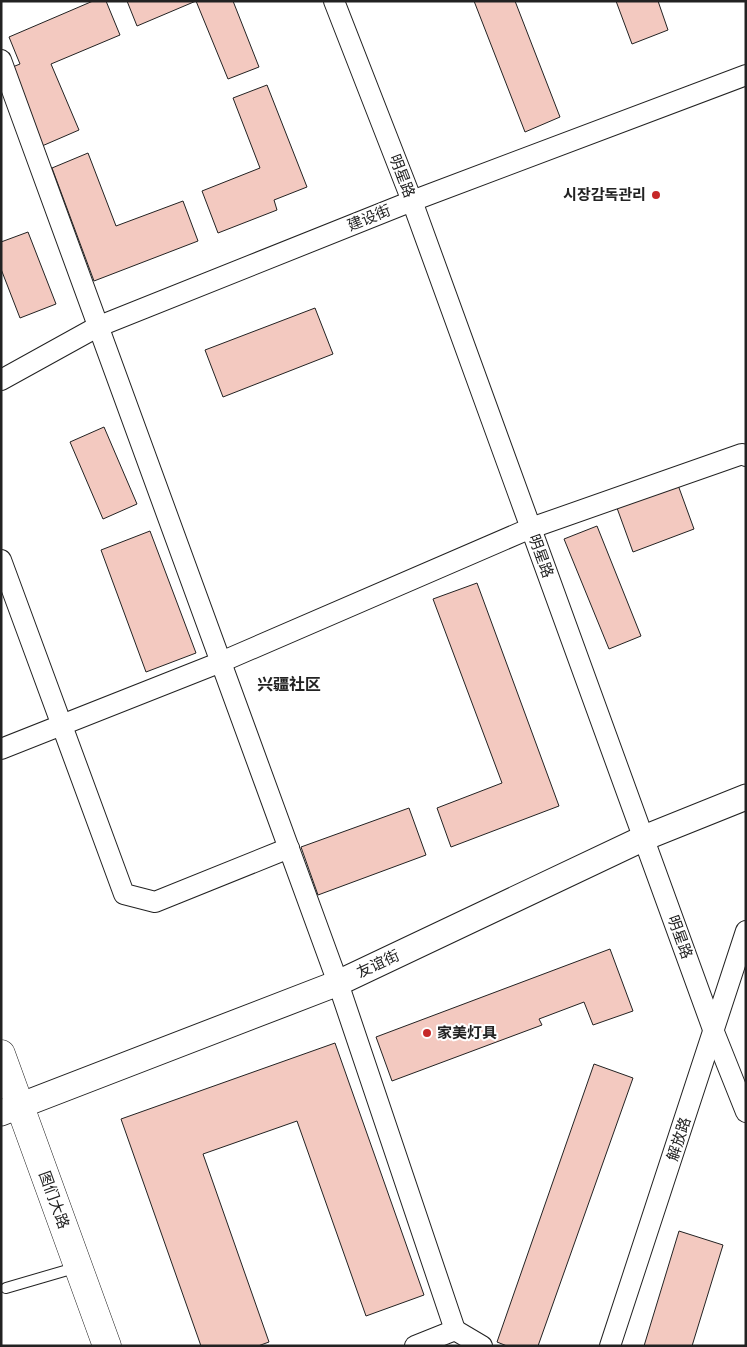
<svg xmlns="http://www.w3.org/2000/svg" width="747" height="1347" font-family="Barlow,'Noto Sans SC','Noto Sans KR',sans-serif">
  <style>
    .building { fill: #f3c9c0; stroke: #222 }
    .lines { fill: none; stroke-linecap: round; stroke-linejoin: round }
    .service-casing { stroke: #222; stroke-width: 12 }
    .minor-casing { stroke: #222; stroke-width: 22 }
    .tertiary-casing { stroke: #222; stroke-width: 27 }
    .primary-casing { stroke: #222; stroke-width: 29 }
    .service { stroke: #fff; stroke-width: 10 }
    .minor { stroke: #fff; stroke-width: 20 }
    .tertiary { stroke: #fff; stroke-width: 25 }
    .primary { stroke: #fff; stroke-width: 28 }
    .poi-dot { fill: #c62828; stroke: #fff; stroke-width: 2 }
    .labels { text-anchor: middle; stroke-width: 4; stroke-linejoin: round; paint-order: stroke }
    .street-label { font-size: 15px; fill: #222; stroke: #fff }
    .poi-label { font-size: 15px; font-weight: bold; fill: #222; stroke: #fff; text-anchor: end }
    .neighbourhood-label { font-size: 16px; font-weight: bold; fill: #222; stroke: #fff }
  </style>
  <rect width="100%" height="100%" fill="#fff"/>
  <!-- building -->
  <g class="building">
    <polygon points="93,1 106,1 120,35 51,64 79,130 42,146 10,68 20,64 9,37"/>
    <polygon points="127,1 233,1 259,67 228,79 196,1 137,26"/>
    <polygon points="474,1 515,1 560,117 525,132"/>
    <polygon points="616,1 658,1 668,30 632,44"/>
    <polygon points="267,85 307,187 274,200 277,210 218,233 202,191 260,168 233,98"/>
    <polygon points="88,153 116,226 183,201 198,241 94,281 52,168"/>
    <polygon points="28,232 56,304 20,318 1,269 1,242"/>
    <polygon points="315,308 333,354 223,397 205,350"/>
    <polygon points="104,427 137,504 103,519 70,442"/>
    <polygon points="678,485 694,529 633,552 617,508"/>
    <polygon points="597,526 641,636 609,649 564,539"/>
    <polygon points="150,531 196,653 146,672 101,550"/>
    <polygon points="477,583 559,806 451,847 437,808 502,783 433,599"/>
    <polygon points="409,808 426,855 318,895 301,847"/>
    <polygon points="610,949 633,1011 593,1025 584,1002 539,1019 542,1025 392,1081 376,1037"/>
    <polygon points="335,1043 424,1295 366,1316 297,1121 203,1154 269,1342 258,1346 201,1346 121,1119"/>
    <polygon points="594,1064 633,1078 538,1346 507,1346 497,1342"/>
    <polygon points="679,1231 723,1245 692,1346 644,1346"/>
  </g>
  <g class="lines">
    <defs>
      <polyline id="service" points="6,1288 78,1267"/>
      <g id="minor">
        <polyline points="334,1 412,201 714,1032 746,1112"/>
        <polyline points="1,60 338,983 455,1330"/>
        <polyline points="1,380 97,327 412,201 746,75"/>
        <polyline points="1,560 124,894 155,902 289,848"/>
        <polyline points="1,749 221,662 531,528 742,454 746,456"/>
        <polyline points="415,1346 455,1330 482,1346"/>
        <polyline points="610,1346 746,931"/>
      </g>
      <polyline id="tertiary" points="1,1113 338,983 644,838 746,797"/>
      <polyline id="primary" points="1,1054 107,1346"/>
    </defs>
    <!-- service casing -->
    <use href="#service" class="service-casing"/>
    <!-- minor casing -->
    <use href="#minor" class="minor-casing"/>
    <!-- tertiary casing -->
    <use href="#tertiary" class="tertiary-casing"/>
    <!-- primary casing -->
    <use href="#primary" class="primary-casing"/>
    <!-- service -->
    <use href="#service" class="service"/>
    <!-- minor -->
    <use href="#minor" class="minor"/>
    <!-- tertiary -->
    <use href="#tertiary" class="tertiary"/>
    <!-- primary -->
    <use href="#primary" class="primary"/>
  </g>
  <!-- markers -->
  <g class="poi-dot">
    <circle cx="656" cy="195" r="5"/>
    <circle cx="427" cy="1033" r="5"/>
  </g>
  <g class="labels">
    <!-- street labels -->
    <g class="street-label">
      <text transform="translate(402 176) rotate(69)" y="5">明星路</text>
      <text transform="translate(369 218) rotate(-22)" y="5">建设街</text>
      <text transform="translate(541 556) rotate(70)" y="5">明星路</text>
      <text transform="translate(680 937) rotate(70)" y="5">明星路</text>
      <text transform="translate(378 964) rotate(-25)" y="5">友谊街</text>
      <text transform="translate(679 1139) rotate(-72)" y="5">解放路</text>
      <text transform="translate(54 1200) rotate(70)" y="5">图们大路</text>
    </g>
    <!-- poi labels -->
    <g class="poi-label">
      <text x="646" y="200">시장감독관리</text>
      <text x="437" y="1038" text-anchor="start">家美灯具</text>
    </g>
    <!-- neighbourhood labels -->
    <g class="neighbourhood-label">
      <text x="289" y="690">兴疆社区</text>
    </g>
  </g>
  <!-- border -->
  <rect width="747" height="1347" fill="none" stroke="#222222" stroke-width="5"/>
</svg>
